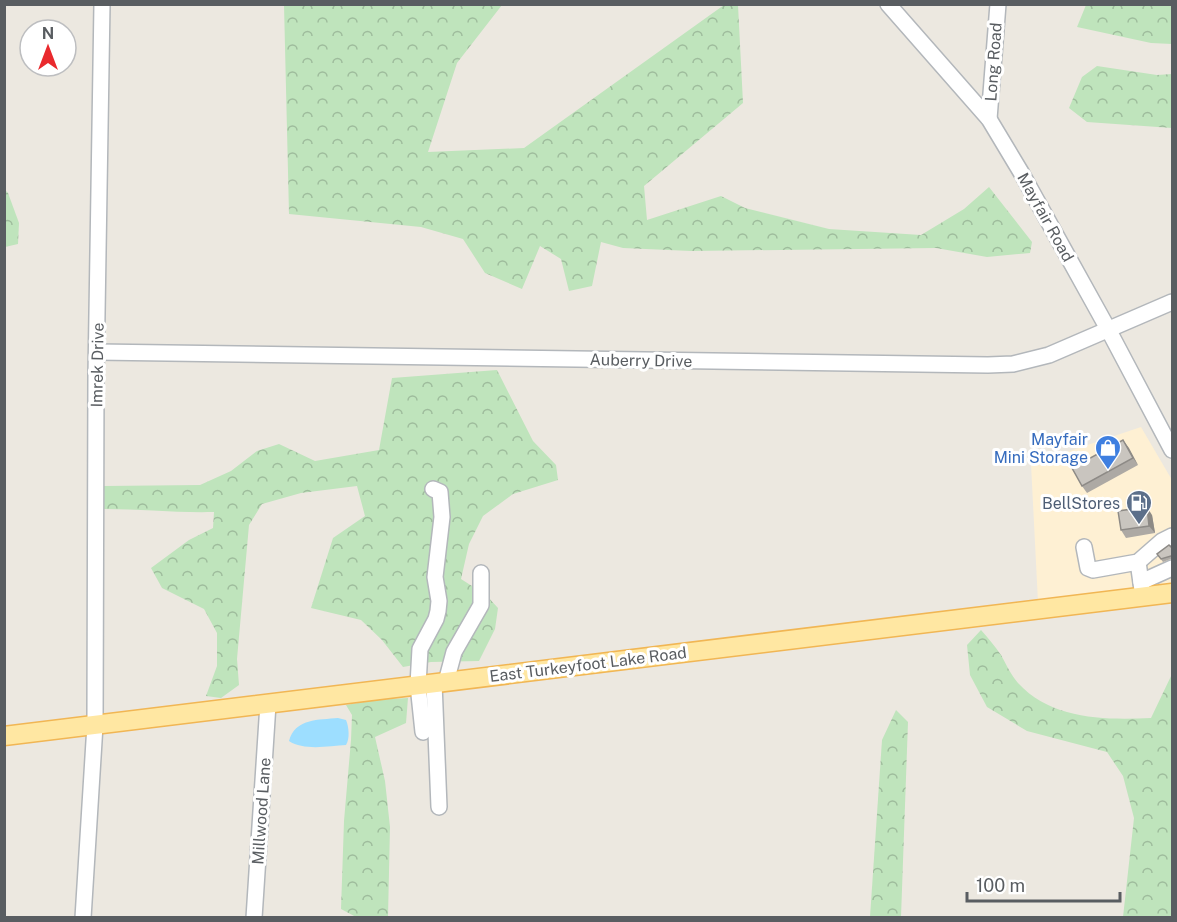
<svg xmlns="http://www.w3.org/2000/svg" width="1177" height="922" font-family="'Public Sans',sans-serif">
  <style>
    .commercial { fill: #fef0d3 }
    .forest { fill: url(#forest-crowns) }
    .water { fill: #9ddeff }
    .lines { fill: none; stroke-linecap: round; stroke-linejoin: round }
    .minor-casing { stroke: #b3b7bb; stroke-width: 18 }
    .major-casing { stroke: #f1b654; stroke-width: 21 }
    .minor { stroke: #fff; stroke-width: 15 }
    .major { stroke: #ffe7a2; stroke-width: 18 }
    .wall { fill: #ada9a4 }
    .shaded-wall { fill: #8d8a86 }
    .building { fill: #c9c5bf; stroke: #8d8a86; stroke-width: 1.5 }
    .labels { text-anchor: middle; stroke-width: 6; stroke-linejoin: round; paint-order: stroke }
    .street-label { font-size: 16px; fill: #595d61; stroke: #fff }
    .shop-label { font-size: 16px; fill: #366cbe; stroke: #fff; text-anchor: end }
    .service-label { font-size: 16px; fill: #4e5e75; stroke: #fff; text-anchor: end }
  </style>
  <defs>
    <pattern id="forest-crowns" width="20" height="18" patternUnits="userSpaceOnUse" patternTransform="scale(1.5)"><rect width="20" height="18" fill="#bfe4bc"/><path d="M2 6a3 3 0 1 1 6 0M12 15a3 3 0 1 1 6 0" fill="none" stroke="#9ebc9c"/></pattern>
  </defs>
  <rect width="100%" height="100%" fill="#ece8e0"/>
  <!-- commercial -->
  <polygon class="commercial" points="1141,427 1172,480 1172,583 1038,602 1031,464"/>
  <!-- forest -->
  <g class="forest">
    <polygon points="284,5 502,5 457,63 428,152 524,148 724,5 738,5 743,103 644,186 647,220 721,196 745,208 829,229 921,235 964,209 989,187 1032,242 1030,253 987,257 936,248 691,251 623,248 601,242 592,286 569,291 561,259 540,246 522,289 485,273 463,239 421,227 289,214"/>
    <polygon points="1086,5 1172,5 1172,44 1151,43 1077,27"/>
    <polygon points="1097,66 1157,75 1172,74 1172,128 1087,122 1069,108 1082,77"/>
    <polygon points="5,190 8,193 19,223 18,244 5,247"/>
    <path d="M 497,370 L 533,441 L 556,465 L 558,480 L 513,494 L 483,516 L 469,544 L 461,579 L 486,595 L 498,608 L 495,629 L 479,661 L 431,662 L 403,667 L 382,640 L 361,620 L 311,608 L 333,538 L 365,516 L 357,486 L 301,493 L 262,504 L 249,525 L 237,659 L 239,685 L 221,698 L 206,696 L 217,666 L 217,633 L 204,609 L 162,588 L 151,568 L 189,540 L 213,528 L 214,512 C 177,513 141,509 104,509 L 104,486 L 200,485 L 231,471 L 257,451 L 279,444 L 315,461 L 379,450 L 392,378 Z"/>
    <path d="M 981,630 C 988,638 995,646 1001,655 C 1006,664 1011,675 1018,683 C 1052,720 1105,720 1151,718 L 1172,674 L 1172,917 L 1123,917 L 1134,818 L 1123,776 L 1107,752 L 1027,731 L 987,707 L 970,675 L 967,645 Z"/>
    <polygon points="408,698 406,723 375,737 385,781 390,827 388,917 356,917 341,909 344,821 351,740 352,715 346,705 375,700"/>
    <polygon points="896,710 908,722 901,917 870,917 882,740"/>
  </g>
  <!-- water -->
  <path class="water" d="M 338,718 L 346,720 C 349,727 350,739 346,745 C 329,746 304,751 289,741 C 295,718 319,720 338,718 Z"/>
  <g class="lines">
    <defs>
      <g id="minor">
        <polyline points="888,4 989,119 1022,174 1108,329 1172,450"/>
        <polyline points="989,119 998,4"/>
        <polyline points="97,352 988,365 1013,364 1049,355 1172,302"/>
        <polyline points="1084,547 1088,568 1093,570 1138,562 1162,541 1172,536"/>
        <polyline points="1138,562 1143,597"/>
        <polyline points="1141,582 1172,568"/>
        <polyline points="446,682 454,652 481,605 481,573"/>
        <polyline points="434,683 439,807"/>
        <polyline points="423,732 418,685 420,649 436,619 438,611 439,601 435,577 442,517 440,492 433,489"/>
        <polyline points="83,918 95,725 96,375 102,4"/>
        <polyline points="254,918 268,704"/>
      </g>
      <polyline id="major" points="4,736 1172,593"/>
    </defs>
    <!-- minor casing -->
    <use href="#minor" class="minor-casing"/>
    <!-- major casing -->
    <use href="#major" class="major-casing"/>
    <!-- minor -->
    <use href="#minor" class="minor"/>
    <!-- major -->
    <use href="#major" class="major"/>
  </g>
  <!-- wall -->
  <g class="wall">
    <polygon points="1123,440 1138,465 1087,493 1082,486"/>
    <polygon points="1152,515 1155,533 1126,538 1121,530"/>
    <polygon points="1173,549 1173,558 1163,562 1157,554"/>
  </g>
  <!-- shaded-wall -->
  <g class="shaded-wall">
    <polygon points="1123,440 1129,448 1138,465 1133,458"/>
    <polygon points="1147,507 1152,515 1155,533 1149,526"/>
  </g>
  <!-- building -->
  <g class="building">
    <polygon points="1123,440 1133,458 1082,486 1072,468"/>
    <polygon points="1147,507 1149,526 1121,530 1118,511"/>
    <polygon points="1169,545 1173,549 1173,556 1171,556 1161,559 1157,554"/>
  </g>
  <!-- icons -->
  <defs>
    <symbol id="shop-pin" viewBox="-11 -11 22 30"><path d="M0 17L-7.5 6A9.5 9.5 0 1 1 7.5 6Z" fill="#3f7fe0" stroke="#fff"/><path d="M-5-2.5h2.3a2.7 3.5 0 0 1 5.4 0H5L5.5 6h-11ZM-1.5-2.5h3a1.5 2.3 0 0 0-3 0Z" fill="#fff"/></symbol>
    <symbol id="fuel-pin" viewBox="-11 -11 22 30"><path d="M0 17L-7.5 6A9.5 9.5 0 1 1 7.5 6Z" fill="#5c6f8a" stroke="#fff"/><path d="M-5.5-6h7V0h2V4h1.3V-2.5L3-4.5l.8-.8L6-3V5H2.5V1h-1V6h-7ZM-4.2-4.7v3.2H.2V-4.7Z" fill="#fff"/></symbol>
  </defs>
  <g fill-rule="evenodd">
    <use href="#shop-pin" x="1093" y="433" width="30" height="40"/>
    <use href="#fuel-pin" x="1124" y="488" width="30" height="40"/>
  </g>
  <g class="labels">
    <!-- street labels -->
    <g class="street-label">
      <text transform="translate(993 62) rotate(-86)" y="6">Long Road</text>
      <text transform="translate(1046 217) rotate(61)" y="6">Mayfair Road</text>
      <text transform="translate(641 360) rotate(1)" y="6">Auberry Drive</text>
      <text transform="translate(97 365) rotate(-89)" y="6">Imrek Drive</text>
      <text transform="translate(588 664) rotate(-7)" y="6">East Turkeyfoot Lake Road</text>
      <text transform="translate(261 811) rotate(-86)" y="6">Millwood Lane</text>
    </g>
    <!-- shop labels -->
    <g class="shop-label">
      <text x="1088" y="445">Mayfair<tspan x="1088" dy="18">Mini Storage</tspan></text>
    </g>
    <!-- service labels -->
    <g class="service-label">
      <text x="1120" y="509">BellStores</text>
    </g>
  </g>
  <!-- border -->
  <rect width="1177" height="922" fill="none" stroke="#595d61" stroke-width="12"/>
  <!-- north arrow -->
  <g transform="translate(48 48)"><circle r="28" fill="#ffffff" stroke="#bdbec0" stroke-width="1.5"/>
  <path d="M0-4.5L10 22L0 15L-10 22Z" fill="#e9292d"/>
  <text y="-9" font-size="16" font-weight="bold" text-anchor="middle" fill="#595d61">N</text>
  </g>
  <!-- scale -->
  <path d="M967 892v9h153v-9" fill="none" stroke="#595d61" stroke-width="3"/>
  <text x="976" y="892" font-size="18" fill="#595d61" stroke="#ffffff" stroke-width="4.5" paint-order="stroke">100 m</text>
</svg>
